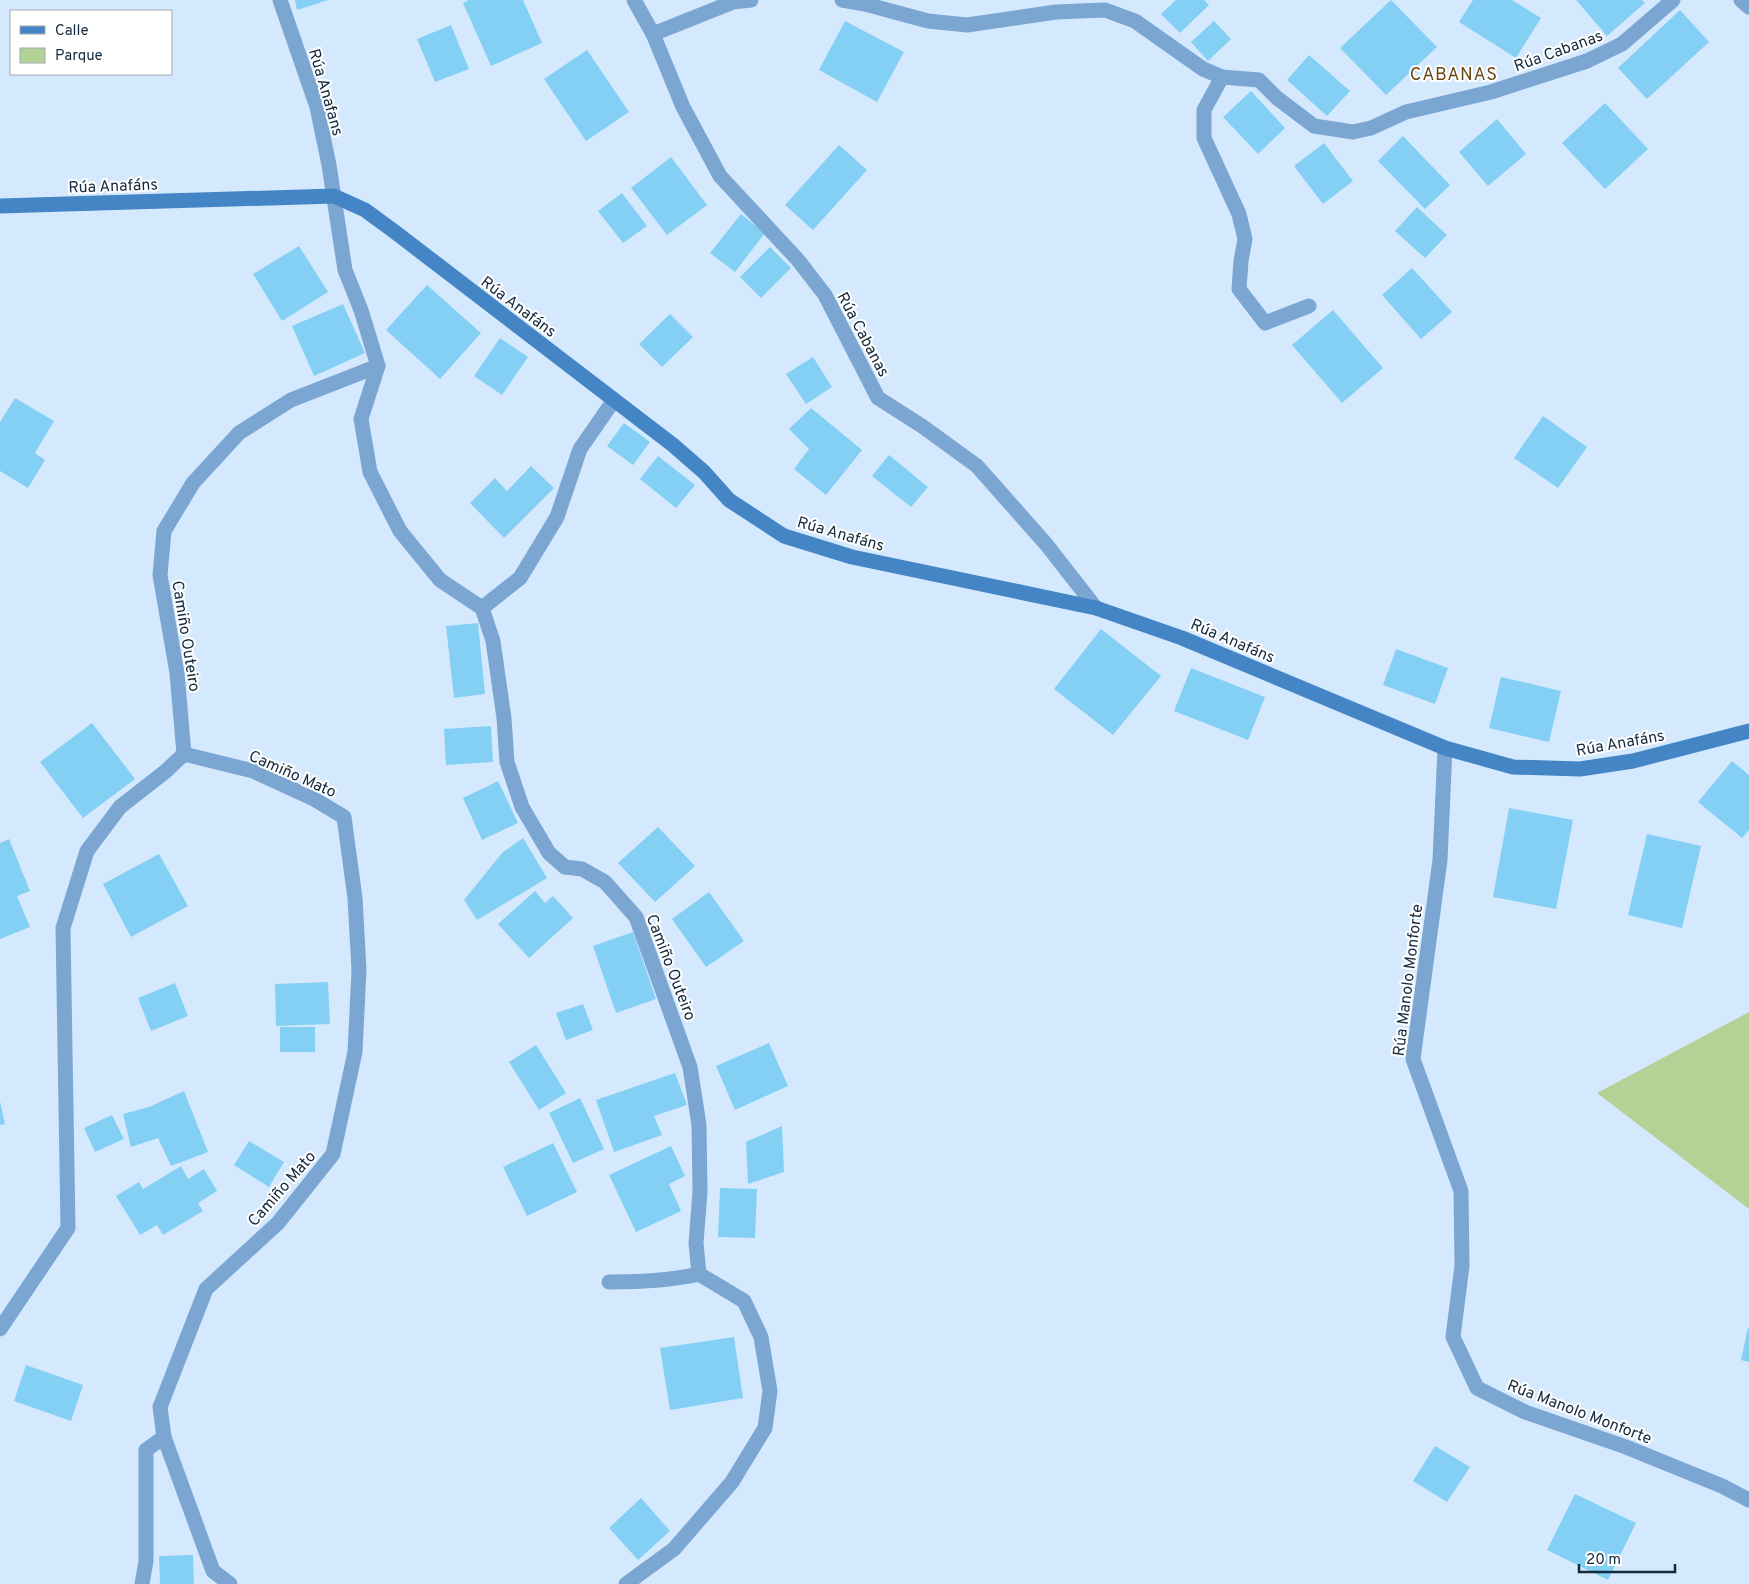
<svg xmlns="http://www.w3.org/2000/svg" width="1749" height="1584" font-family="Overpass,sans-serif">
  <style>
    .green { fill: #b3d295 }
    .building { fill: #84d0f4 }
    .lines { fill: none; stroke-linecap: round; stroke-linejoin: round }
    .lane { stroke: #7ca6d2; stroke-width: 15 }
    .street { stroke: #7ca6d2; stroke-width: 15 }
    .secondary { stroke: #4485c5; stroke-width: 15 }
    .labels { text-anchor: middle; stroke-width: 4; stroke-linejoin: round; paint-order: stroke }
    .street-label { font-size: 16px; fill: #162a3e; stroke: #fff }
    .neighbourhood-label { font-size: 18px; letter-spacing: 1px; fill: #6a4615; stroke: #fff }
  </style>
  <rect width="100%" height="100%" fill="#d5e9fe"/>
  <!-- green -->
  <polygon class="green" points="1749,1012 1749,1209 1597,1093"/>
  <!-- building -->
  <g class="building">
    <polygon points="295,0 328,0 297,10"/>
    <polygon points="469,0 523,0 542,43 491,66 463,3"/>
    <polygon points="1176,0 1204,0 1209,5 1180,33 1161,14"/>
    <polygon points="1391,0 1437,47 1386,95 1340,48"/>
    <polygon points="1473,0 1512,0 1541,18 1516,58 1459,22"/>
    <polygon points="1576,0 1642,0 1645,3 1607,36"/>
    <polygon points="1680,10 1709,42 1647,99 1618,68"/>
    <polygon points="845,21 904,52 877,102 819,70"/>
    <polygon points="1214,21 1231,39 1208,61 1191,42"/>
    <polygon points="451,25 469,69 435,82 417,39"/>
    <polygon points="587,50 629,112 586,141 544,79"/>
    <polygon points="1309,55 1350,91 1327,116 1287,80"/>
    <polygon points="1251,91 1285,128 1258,154 1223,117"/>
    <polygon points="1605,103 1648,149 1605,189 1562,143"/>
    <polygon points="1497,119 1526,154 1488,186 1459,152"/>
    <polygon points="1403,136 1450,185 1425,209 1378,161"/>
    <polygon points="1324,143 1353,181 1323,204 1294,166"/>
    <polygon points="839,145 867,170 813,230 785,205"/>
    <polygon points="671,157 707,205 667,235 631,188"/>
    <polygon points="622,193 647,226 623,243 598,211"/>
    <polygon points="1417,207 1447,235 1425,258 1395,231"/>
    <polygon points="741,214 765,233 735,272 710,253"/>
    <polygon points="299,246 328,292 282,321 253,274"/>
    <polygon points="770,247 791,268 761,298 740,277"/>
    <polygon points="1412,268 1452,312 1421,339 1382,295"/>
    <polygon points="427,285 481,333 440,379 386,330"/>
    <polygon points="343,304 365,353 314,376 292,326"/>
    <polygon points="1333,310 1383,368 1342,403 1292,345"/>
    <polygon points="670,314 693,337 662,367 639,344"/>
    <polygon points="500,338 528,357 502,395 474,376"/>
    <polygon points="813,357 832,387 806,404 786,374"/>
    <polygon points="15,398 54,421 35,453 45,460 28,488 0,471 0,422"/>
    <polygon points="811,408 862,450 826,495 794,469 809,449 789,429"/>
    <polygon points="1543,416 1587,447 1558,488 1514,458"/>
    <polygon points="624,423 650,442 633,465 607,446"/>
    <polygon points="889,455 928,487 911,507 872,476"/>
    <polygon points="658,456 695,485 676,508 640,479"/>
    <polygon points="531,466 554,488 504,538 470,503 495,478 507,491"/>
    <polygon points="478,623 485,694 454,698 446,626"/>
    <polygon points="1101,629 1161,676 1113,735 1054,689"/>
    <polygon points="1396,649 1448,668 1435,704 1383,685"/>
    <polygon points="1191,668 1265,697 1248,740 1174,711"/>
    <polygon points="1501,677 1561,691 1549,742 1489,728"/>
    <polygon points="92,723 135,779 83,818 40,762"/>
    <polygon points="491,726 493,762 446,765 444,729"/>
    <polygon points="1732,761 1749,775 1749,830 1742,838 1698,802"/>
    <polygon points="498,781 518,823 482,840 463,798"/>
    <polygon points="1509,808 1573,820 1556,909 1493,897"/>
    <polygon points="658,827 695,866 655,902 618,863"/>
    <polygon points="1647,834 1701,846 1682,928 1628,915"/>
    <polygon points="523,838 547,878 477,920 464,900 502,853"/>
    <polygon points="9,839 30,891 17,896 30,927 0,939 0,843"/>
    <polygon points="159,854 188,906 131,937 103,884"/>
    <polygon points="535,891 545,903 553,896 573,918 529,958 498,924"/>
    <polygon points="709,892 744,941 706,967 672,919"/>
    <polygon points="633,932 656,999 616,1013 593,946"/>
    <polygon points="328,982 330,1024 276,1026 275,984"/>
    <polygon points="175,983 188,1016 151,1031 138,998"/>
    <polygon points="583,1004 593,1030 566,1040 556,1013"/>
    <rect x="280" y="1027" width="35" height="25"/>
    <polygon points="769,1043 788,1086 735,1110 716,1066"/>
    <polygon points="536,1045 566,1093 539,1110 509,1062"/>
    <polygon points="675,1073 687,1105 654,1116 662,1135 614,1152 596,1100"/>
    <polygon points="184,1091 208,1152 171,1166 158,1138 131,1147 123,1114 149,1107"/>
    <polygon points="580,1098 604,1149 573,1163 549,1113"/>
    <polygon points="0,1101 5,1124 0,1125"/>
    <polygon points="112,1115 124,1139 95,1152 84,1128"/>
    <polygon points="782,1126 784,1172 748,1184 746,1142"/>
    <polygon points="249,1141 284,1162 269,1187 234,1165"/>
    <polygon points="553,1143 577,1192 527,1216 503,1167"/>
    <polygon points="671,1146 685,1176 669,1184 681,1211 636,1232 609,1175"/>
    <polygon points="181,1166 188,1179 204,1169 217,1191 198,1203 203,1211 163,1235 157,1225 140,1235 116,1196 139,1182 143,1189"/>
    <polygon points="720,1188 757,1189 755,1238 718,1237"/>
    <polygon points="1748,1328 1749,1329 1749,1362 1741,1360"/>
    <polygon points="734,1337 743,1398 670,1410 660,1348"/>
    <polygon points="26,1365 83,1385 71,1421 14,1401"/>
    <polygon points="1435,1446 1470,1467 1447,1502 1413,1481"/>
    <polygon points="1575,1494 1636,1523 1608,1580 1547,1550"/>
    <polygon points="641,1498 670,1531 638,1560 609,1528"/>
    <polygon points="193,1555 194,1584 160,1584 159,1556"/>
  </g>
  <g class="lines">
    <!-- lane -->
    <polyline class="lane" points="482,608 520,578 557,517 580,449 614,400"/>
    <!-- street -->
    <g class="street">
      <polyline points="280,0 317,107 329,165 345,270 361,310 378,366 361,419 370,472 400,531 440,580 482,608 493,641 504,718 507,762 522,807 549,853 565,867 582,869 605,882 636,917 690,1067 699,1125 700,1192 696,1243 699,1274"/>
      <polyline points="634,0 653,34 683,107 720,176 798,260 825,295 878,398 922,426 977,466 1046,544 1096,608"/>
      <polyline points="842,0 865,4 928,21 967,25 1056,12 1105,10 1135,21 1203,69 1222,77 1259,80 1277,98 1314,126 1353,132 1371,128 1406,112 1491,92 1587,61 1622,44 1673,0"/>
      <polyline points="1741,0 1749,7"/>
      <polyline points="653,34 733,2 751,0"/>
      <polyline points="1222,77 1204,110 1204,138 1239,214 1245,239 1241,261 1239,289 1265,323 1309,306"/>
      <polyline points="1445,748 1440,860 1413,1059 1461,1191 1462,1266 1453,1337 1477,1388 1525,1412 1626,1447 1722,1486 1749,1500"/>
      <polyline points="184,754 253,771 314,799 344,817 355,898 359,970 355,1052 333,1154 278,1223 206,1289 160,1407 164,1437 213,1571 230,1584"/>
      <polyline points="184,754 177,673 160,575 164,531 193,483 239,433 291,400 378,366"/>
      <path d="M 609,1282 C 639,1282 669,1281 699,1274 L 744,1301 L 761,1337 L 770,1391 L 765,1428 L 732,1482 L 674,1549 L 626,1584"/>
      <polyline points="0,1329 68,1228 63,928 87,851 120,807 166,771 184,754"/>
      <polyline points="142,1584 146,1561 146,1450 164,1437"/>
    </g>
    <!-- secondary -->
    <polyline class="secondary" points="0,206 334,196 365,210 395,232 673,445 704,472 729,500 784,536 852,557 1096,608 1182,638 1445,748 1513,767 1580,769 1633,761 1749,731"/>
  </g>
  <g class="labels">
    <!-- street labels -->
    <g class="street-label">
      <text transform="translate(1558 50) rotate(-20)" y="6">Rúa Cabanas</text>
      <text transform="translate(327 92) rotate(74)" y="6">Rúa Anafans</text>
      <text transform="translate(113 185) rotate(-2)" y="6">Rúa Anafáns</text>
      <text transform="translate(519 306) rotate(37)" y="6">Rúa Anafáns</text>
      <text transform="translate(864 334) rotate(62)" y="6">Rúa Cabanas</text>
      <text transform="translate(841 533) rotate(16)" y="6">Rúa Anafáns</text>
      <text transform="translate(187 636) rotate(81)" y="6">Camiño Outeiro</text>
      <text transform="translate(1233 640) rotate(23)" y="6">Rúa Anafáns</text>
      <text transform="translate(1620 742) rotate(-10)" y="6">Rúa Anafáns</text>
      <text transform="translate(293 773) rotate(24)" y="6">Camiño Mato</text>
      <text transform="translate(672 967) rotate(69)" y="6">Camiño Outeiro</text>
      <text transform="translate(1407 980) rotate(-83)" y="6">Rúa Manolo Monforte</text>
      <text transform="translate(281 1188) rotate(-49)" y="6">Camiño Mato</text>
      <text transform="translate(1580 1411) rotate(21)" y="6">Rúa Manolo Monforte</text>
    </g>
    <!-- neighbourhood labels -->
    <g class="neighbourhood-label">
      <text x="1454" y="80">CABANAS</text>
    </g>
  </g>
  <!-- legend -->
  <rect x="10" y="10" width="162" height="65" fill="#ffffff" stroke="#a2aab2"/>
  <rect x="20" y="26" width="25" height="8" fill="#4485c5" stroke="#a2aab2"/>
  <text x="55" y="35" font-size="15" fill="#162a3e">Calle</text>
  <rect x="20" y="48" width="25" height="15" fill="#b3d295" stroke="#a2aab2"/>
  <text x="55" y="60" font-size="15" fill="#162a3e">Parque</text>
  <!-- scale -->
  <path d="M1579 1564v8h96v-8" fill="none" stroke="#162a3e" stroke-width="2.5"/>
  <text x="1586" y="1564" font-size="15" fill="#162a3e" stroke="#ffffff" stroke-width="4" paint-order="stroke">20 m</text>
</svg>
